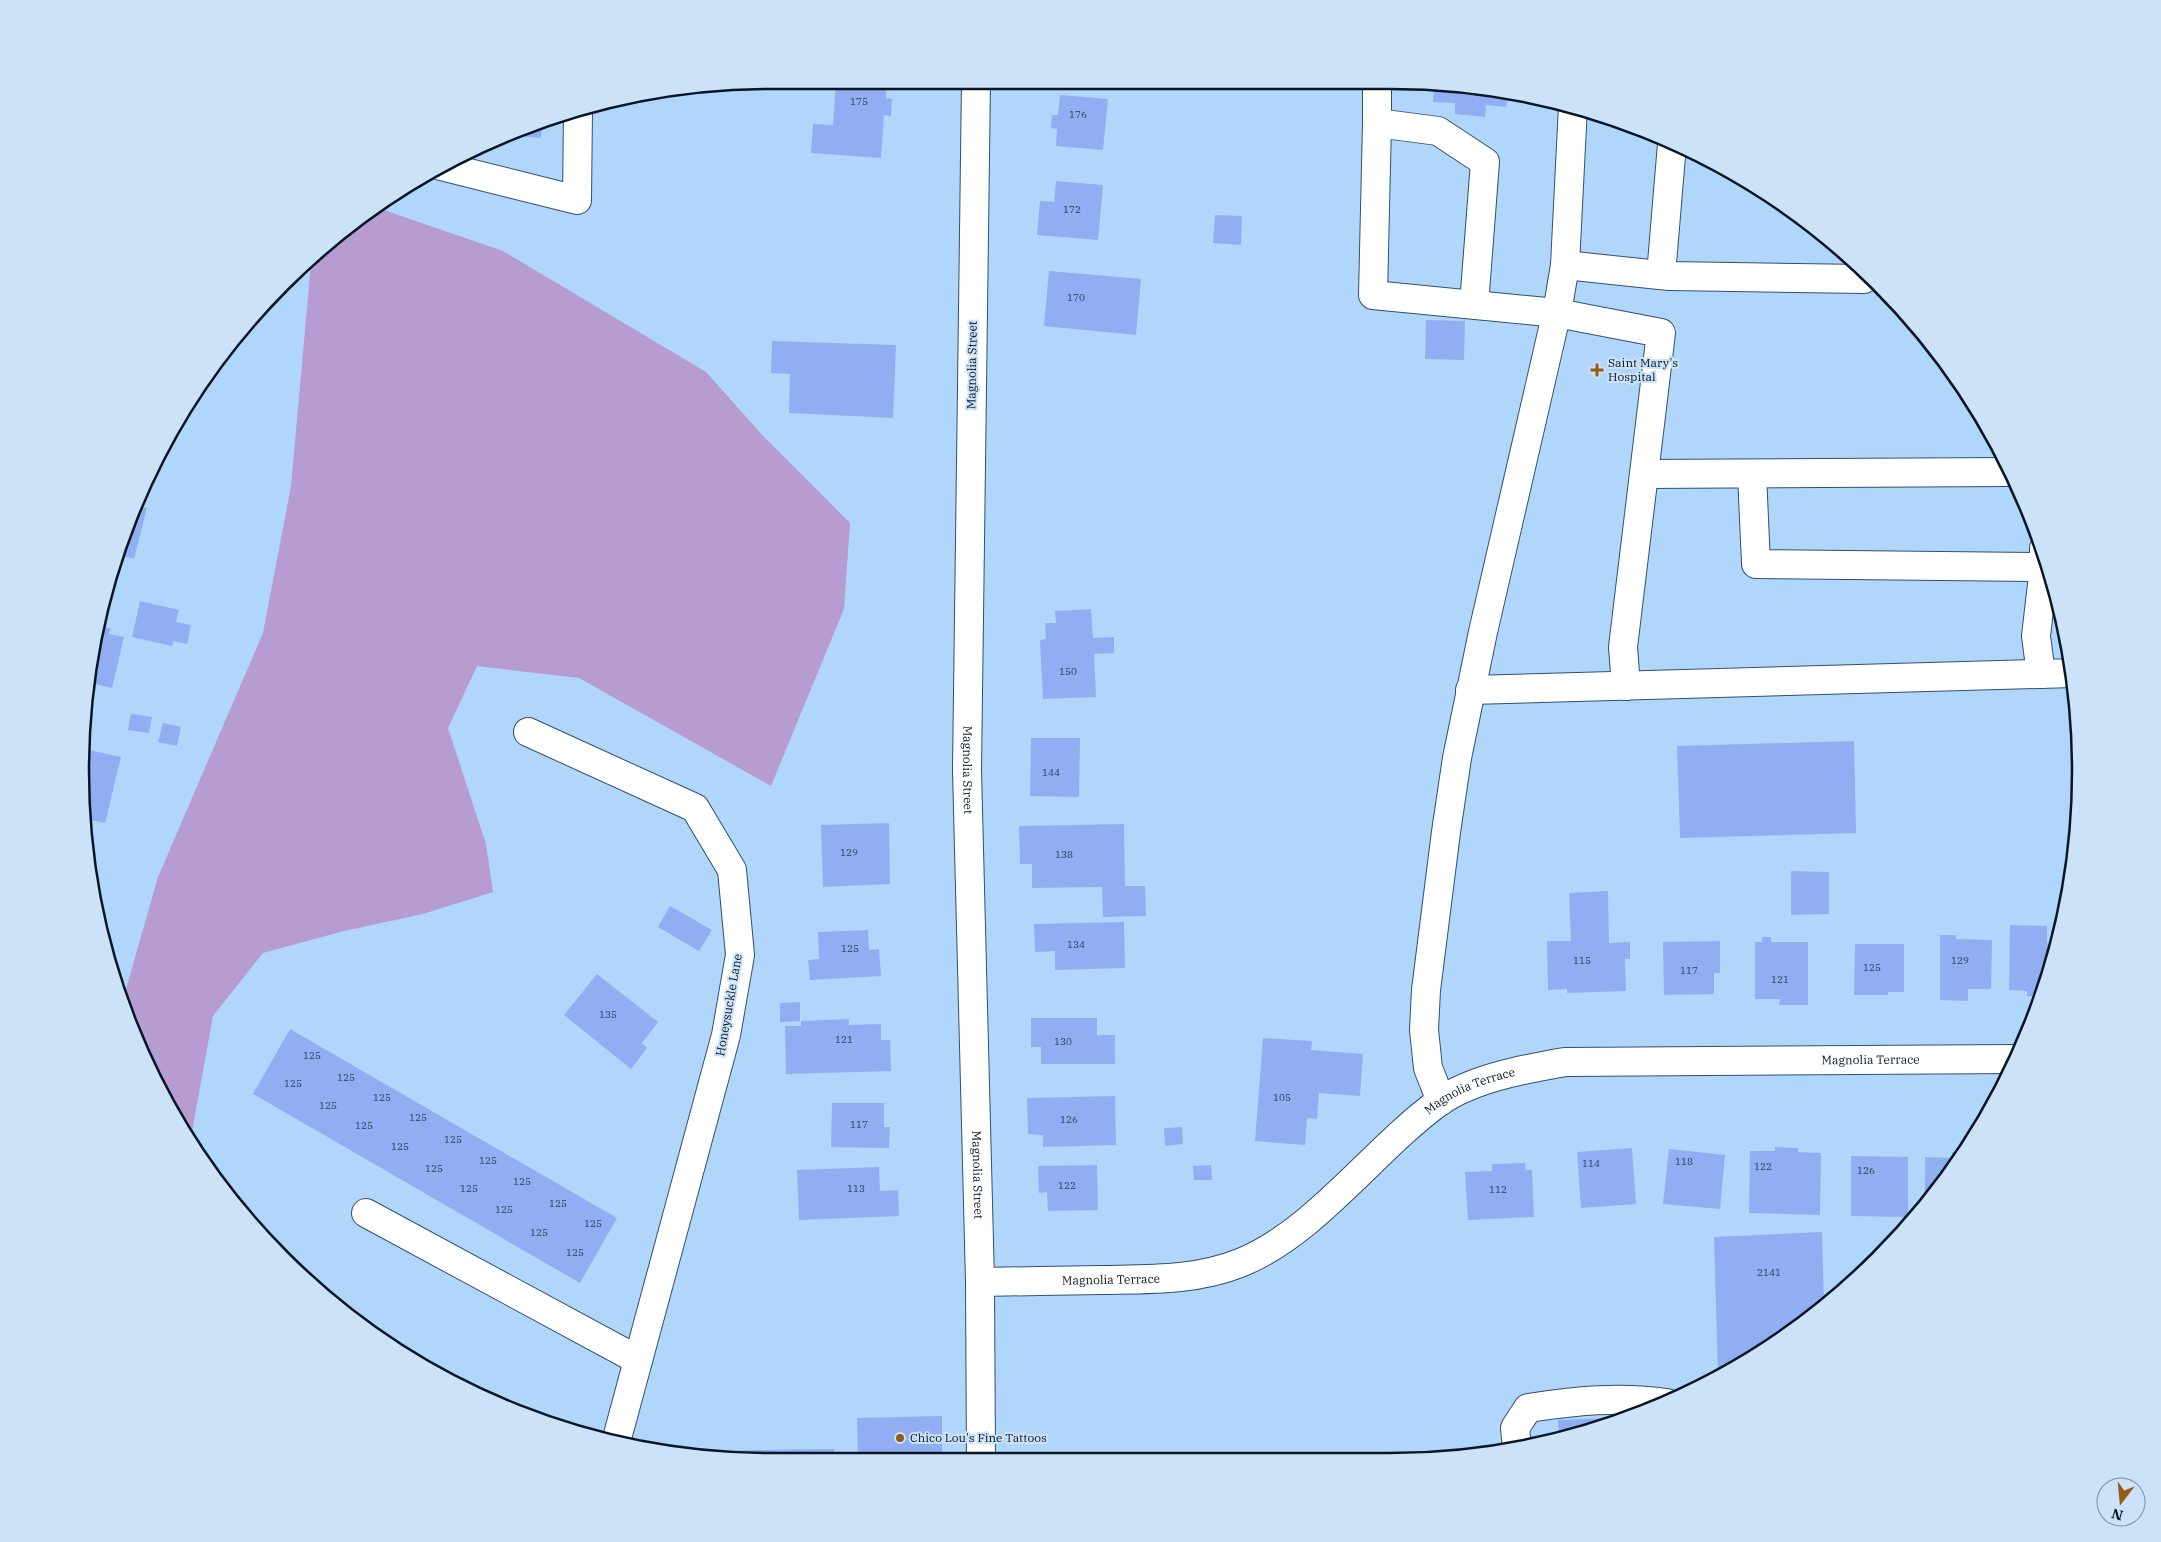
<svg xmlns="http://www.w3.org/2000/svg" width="2161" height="1542" font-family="'IBM Plex Serif',serif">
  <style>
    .green { fill: #b69cd1 }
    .building { fill: #92aef2 }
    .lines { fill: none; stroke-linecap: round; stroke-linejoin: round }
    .minor-casing { stroke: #2f516f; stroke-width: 30 }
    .minor { stroke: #fff; stroke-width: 28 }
    .poi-dot { fill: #945d16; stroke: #cbe2f8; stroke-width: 2 }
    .labels { text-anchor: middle; stroke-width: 4; stroke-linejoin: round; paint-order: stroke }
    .number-label { font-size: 10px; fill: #2a3d57 }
    .poi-label { font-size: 12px; fill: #081723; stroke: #cbe2f8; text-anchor: start }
    .street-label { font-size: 12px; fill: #081723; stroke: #cbe2f8 }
    .rim { fill: none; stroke: #081723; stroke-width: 2.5 }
  </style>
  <rect width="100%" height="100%" fill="#b0d6fb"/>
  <!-- green -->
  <polygon class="green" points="375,207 503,251 706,372 765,438 850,523 844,609 771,786 579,678 477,666 448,728 486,844 493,892 423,914 344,931 263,953 213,1016 191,1137 151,1076 124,996 158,877 263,633 291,486 311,263"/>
  <!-- building -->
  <g class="building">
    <polygon points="836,80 887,80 886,98 892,99 891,116 884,115 881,158 811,153 813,124 833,125"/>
    <polygon points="1434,84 1508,92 1506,107 1486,105 1485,117 1455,114 1455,103 1433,102"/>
    <polygon points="1060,95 1108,99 1103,150 1056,146 1057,129 1051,128 1052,115 1058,115"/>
    <polygon points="542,122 541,138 508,135"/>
    <polygon points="1056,181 1103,185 1098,240 1037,235 1040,201 1054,202"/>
    <polygon points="1215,215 1242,216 1241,245 1213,243"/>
    <polygon points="1049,271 1141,279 1136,335 1044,326"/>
    <polygon points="1426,320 1465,321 1464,360 1425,359"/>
    <polygon points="772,341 896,345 893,418 789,413 790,374 771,373"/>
    <polygon points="133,505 147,508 134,559 120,555"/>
    <polygon points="140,601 179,610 176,622 191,625 187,644 174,641 172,646 132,637"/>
    <polygon points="1091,609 1093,638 1114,637 1114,653 1094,654 1096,697 1043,699 1040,640 1046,639 1045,623 1056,623 1055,611"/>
    <polygon points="101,626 111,629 109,634 124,637 112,688 86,682"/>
    <polygon points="131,714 152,717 149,733 128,730"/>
    <polygon points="163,723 181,727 177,746 158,742"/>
    <polygon points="1031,738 1080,738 1079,797 1030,796"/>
    <polygon points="1854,741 1856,833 1680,838 1677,746"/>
    <polygon points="84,749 121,757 105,823 82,818"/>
    <polygon points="889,823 890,884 823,887 821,825"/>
    <polygon points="1124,824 1125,886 1145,886 1146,916 1103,917 1102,887 1032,888 1032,864 1020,864 1019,826"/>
    <polygon points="1791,871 1829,872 1829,914 1791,915"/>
    <polygon points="1608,891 1609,943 1630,942 1630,959 1625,959 1626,991 1567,993 1567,989 1548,990 1547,941 1571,941 1569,893"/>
    <polygon points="92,895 99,897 95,911 93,906"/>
    <polygon points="670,906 712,930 699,951 658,927"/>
    <polygon points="1124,922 1125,968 1055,970 1055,951 1035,952 1034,924"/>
    <polygon points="2010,925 2047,926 2047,943 2059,943 2040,997 2027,996 2027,991 2009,990"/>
    <polygon points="868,930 869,950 879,949 881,976 810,980 808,960 819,959 818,932"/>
    <polygon points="1940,935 1956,935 1956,939 1992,940 1991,989 1968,989 1968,1001 1940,1000"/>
    <polygon points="1762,937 1771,937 1771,942 1808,942 1808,1005 1779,1005 1780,999 1755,999 1755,942 1762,942"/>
    <polygon points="1720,941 1720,973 1714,973 1714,994 1664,995 1663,942"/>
    <polygon points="1855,944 1904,944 1904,992 1888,992 1888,995 1854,995"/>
    <polygon points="597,974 658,1022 642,1043 647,1048 631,1069 564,1015"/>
    <polygon points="800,1002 800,1021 780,1022 780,1003"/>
    <polygon points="1031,1018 1097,1018 1097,1035 1115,1035 1115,1064 1041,1064 1041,1047 1031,1047"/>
    <polygon points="849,1019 849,1025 881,1024 881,1040 890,1040 891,1071 786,1074 785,1026 801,1026 801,1021"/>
    <polygon points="290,1029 617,1218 580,1283 253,1094"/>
    <polygon points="1263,1038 1312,1041 1311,1050 1363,1054 1360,1096 1319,1093 1317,1119 1307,1118 1305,1145 1255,1141"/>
    <polygon points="1115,1096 1116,1145 1043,1147 1043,1135 1028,1134 1027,1098"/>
    <polygon points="832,1103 884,1103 884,1127 890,1127 889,1148 831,1147"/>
    <polygon points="1182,1127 1183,1144 1165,1146 1164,1128"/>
    <polygon points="1775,1147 1798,1148 1798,1152 1821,1153 1820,1215 1749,1213 1750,1151 1775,1151"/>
    <polygon points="1632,1148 1636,1204 1581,1208 1577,1152"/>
    <polygon points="1669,1149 1725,1155 1720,1209 1663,1204"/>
    <polygon points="1952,1152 1963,1152 1938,1191 1925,1206 1925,1157 1952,1158"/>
    <polygon points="1851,1156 1908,1157 1908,1217 1851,1216"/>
    <polygon points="1525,1163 1526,1170 1532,1170 1534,1217 1468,1220 1465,1172 1492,1171 1492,1164"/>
    <polygon points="1097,1165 1098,1210 1048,1211 1047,1192 1039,1193 1038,1166"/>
    <polygon points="1211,1165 1212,1180 1194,1180 1193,1166"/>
    <polygon points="879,1167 880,1191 898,1190 899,1216 799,1220 797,1170"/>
    <polygon points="1822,1232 1824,1305 1718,1376 1714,1237"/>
    <polygon points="942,1416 942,1459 858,1460 857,1418"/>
    <polygon points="1632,1417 1612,1425 1559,1438 1558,1420"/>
    <polygon points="834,1449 834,1460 726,1461 687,1454 687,1451"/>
  </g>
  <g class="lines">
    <defs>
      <g id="minor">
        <path id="s1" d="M 976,80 L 967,770 L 980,1282 L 981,1459"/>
        <polyline points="1377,80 1377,123"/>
        <polyline points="441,166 577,200 578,109"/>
        <polyline points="1565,265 1669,276 1864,279"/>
        <polyline points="1661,275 1672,144"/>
        <polyline points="1474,305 1485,162 1438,131 1377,123 1373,295 1557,313 1661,333 1623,647 1626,686"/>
        <polyline points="1644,474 2009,472"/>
        <polyline points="1752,474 1756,564 2044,567 2044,548"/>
        <polyline points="2041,674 2036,636 2044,567"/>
        <polyline points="1470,690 2073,673"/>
        <polyline points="528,732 695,808 732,870 740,955 726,1035 616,1442"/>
        <polyline points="1441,1101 1428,1068 1424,1030 1426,990 1446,832 1457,758 1483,632 1558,307 1565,265 1573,106"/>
        <polyline points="366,1213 638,1360"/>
        <path id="s2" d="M 980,1282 C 1020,1281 1061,1281 1101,1280 C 1148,1279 1195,1281 1240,1263 C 1315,1233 1374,1149 1439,1102 C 1473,1078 1525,1069 1565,1062 L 2016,1059"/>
        <path d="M 1517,1448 L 1515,1428 L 1528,1408 C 1574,1401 1620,1396 1667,1403"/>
      </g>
    </defs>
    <!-- minor casing -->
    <use href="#minor" class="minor-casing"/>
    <!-- minor -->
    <use href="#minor" class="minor"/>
  </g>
  <!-- markers -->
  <g class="poi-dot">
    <path d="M1594.5 362.5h5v5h5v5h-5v5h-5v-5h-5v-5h5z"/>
    <circle cx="900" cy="1438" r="5"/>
  </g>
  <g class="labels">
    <!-- number labels -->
    <g class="number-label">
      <text x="859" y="105">175</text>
      <text x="1078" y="118">176</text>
      <text x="1072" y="213">172</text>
      <text x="1076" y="301">170</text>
      <text x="1068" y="675">150</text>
      <text x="1051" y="776">144</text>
      <text x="849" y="856">129</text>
      <text x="1064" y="858">138</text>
      <text x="1076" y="948">134</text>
      <text x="850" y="952">125</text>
      <text x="1582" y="964">115</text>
      <text x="1960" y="964">129</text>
      <text x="1872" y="971">125</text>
      <text x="1689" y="974">117</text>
      <text x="1780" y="983">121</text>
      <text x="608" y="1018">135</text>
      <text x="844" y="1043">121</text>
      <text x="1063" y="1045">130</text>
      <text x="312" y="1059">125</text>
      <text x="346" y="1081">125</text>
      <text x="293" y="1087">125</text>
      <text x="382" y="1101">125</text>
      <text x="1282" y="1101">105</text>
      <text x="328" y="1109">125</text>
      <text x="418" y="1121">125</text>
      <text x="1069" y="1123">126</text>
      <text x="859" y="1128">117</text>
      <text x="364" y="1129">125</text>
      <text x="453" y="1143">125</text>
      <text x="400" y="1150">125</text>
      <text x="488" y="1164">125</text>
      <text x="1684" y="1165">118</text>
      <text x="1591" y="1167">114</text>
      <text x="1763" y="1170">122</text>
      <text x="434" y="1172">125</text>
      <text x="1866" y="1174">126</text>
      <text x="522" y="1185">125</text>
      <text x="1067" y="1189">122</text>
      <text x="469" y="1192">125</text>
      <text x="856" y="1192">113</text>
      <text x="1498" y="1193">112</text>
      <text x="558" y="1207">125</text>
      <text x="504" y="1213">125</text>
      <text x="593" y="1227">125</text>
      <text x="539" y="1236">125</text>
      <text x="575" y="1256">125</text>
      <text x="1769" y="1276">2141</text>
    </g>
    <!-- poi labels -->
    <g class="poi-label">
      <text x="1608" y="367">Saint Mary's<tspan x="1608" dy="14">Hospital</tspan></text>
      <text x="910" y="1442">Chico Lou's Fine Tattoos</text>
    </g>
    <!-- street labels -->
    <g class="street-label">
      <text transform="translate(972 365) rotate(-89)" y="4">Magnolia Street</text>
      <text dy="4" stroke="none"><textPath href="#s1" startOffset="690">Magnolia Street</textPath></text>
      <text transform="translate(729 1005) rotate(-80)" y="4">Honeysuckle Lane</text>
      <text dy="4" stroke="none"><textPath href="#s2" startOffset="958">Magnolia Terrace</textPath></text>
      <text dy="4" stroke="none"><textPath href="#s2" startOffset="552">Magnolia Terrace</textPath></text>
      <text dy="4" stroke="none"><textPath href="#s1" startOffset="1095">Magnolia Street</textPath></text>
      <text dy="4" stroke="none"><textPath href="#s2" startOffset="131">Magnolia Terrace</textPath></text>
    </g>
  </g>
  <!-- crop -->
  <path d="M0 0H2161V1542H0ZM771 89H1390A682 682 0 0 1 2072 771V771A682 682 0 0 1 1390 1453H771A682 682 0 0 1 89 771V771A682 682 0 0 1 771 89Z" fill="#cbe2f8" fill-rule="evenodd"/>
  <path class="rim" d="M771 89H1390A682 682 0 0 1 2072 771V771A682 682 0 0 1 1390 1453H771A682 682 0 0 1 89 771V771A682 682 0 0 1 771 89Z"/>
  <!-- north arrow -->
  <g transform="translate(2121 1502) rotate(196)"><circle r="24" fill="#cbe2f8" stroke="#7d91a3"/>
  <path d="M0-4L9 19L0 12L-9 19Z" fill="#945d16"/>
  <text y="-8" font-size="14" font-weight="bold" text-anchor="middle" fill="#081723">N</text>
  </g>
</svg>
